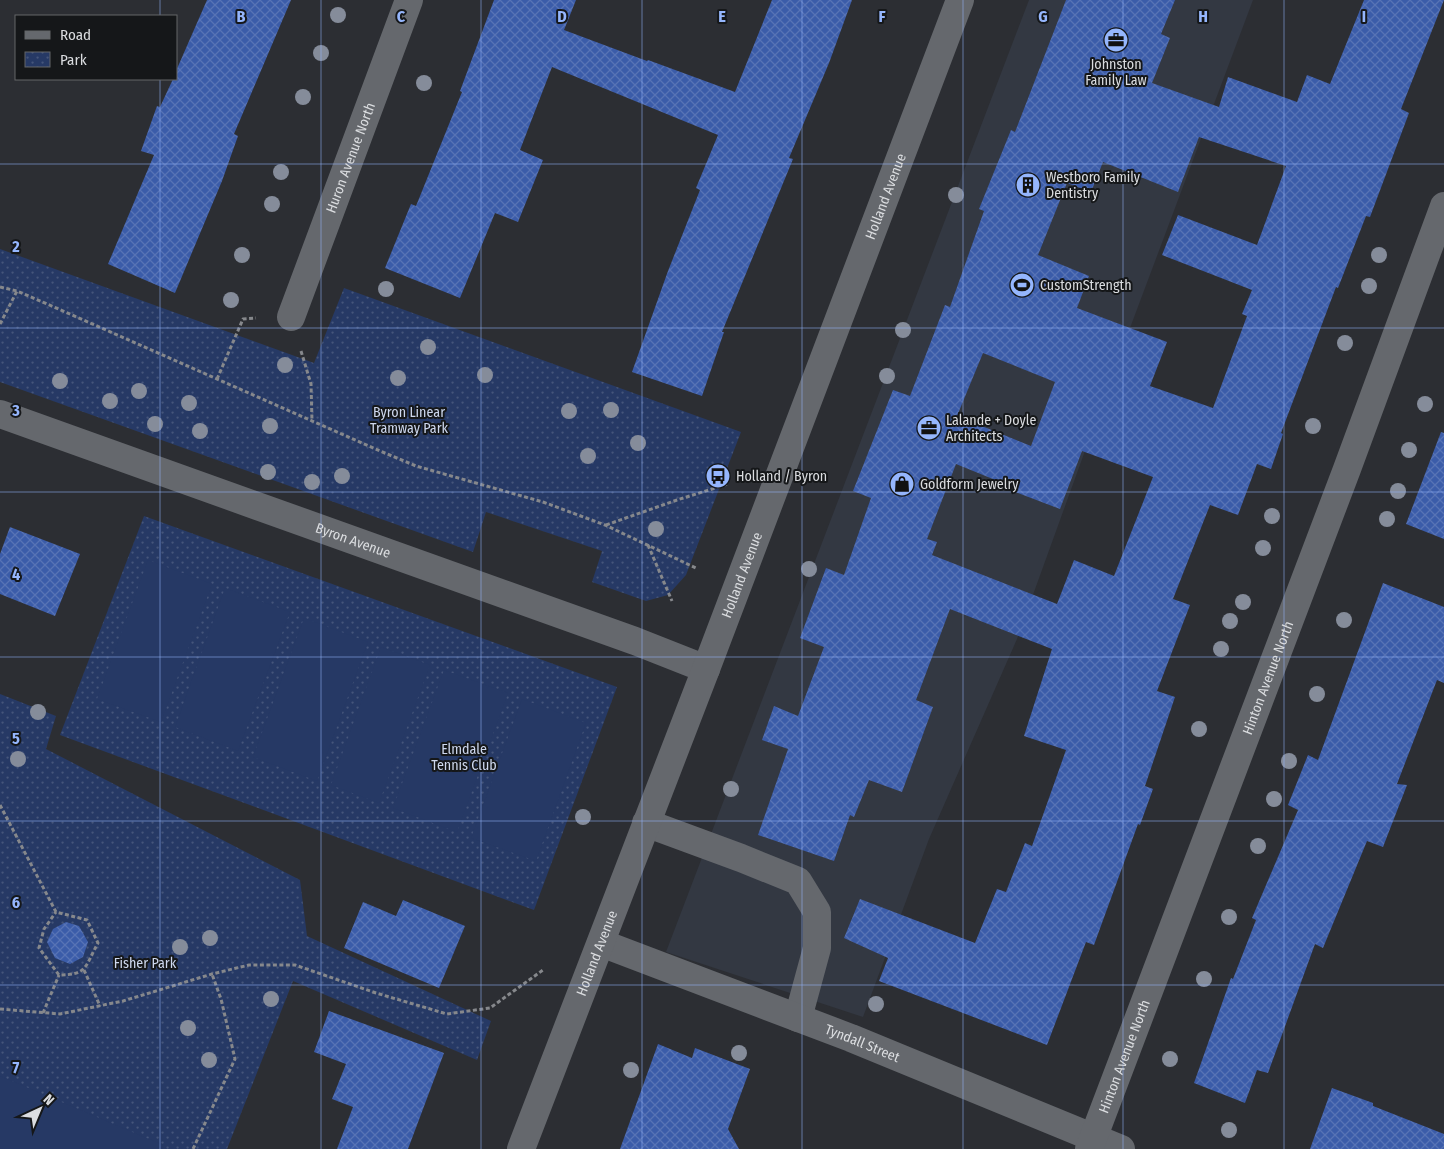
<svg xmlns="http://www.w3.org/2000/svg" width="1444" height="1149" font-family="'Fira Sans Condensed',sans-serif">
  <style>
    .built { fill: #333842 }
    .park { fill: url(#park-dots) }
    .garden { fill: #263965 }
    .building { fill: url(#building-cross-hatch); fill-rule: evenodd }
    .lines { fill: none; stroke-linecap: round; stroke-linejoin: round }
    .path { stroke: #86888c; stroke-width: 3; stroke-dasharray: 4 2.5; stroke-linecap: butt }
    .minor { stroke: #65686d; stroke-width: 28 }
    .tree { fill: #858c9a }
    .grid { fill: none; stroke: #95b6fd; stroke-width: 1; stroke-opacity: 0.55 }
    .labels { text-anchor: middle; stroke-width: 4; stroke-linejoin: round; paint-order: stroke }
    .poi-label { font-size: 14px; fill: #dbdde0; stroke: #151719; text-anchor: start }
    .street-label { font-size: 14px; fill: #dbdde0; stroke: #151719 }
    .park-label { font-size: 14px; fill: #ced8ee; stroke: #151719 }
    .grid-label { font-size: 16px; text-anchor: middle; font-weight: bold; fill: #95b6fd; stroke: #151719; stroke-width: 4; stroke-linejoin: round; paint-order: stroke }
  </style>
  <defs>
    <pattern id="park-dots" width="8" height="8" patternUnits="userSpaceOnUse" patternTransform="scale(1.25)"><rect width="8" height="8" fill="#263965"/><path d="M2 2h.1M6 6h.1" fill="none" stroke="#45557b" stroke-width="1.8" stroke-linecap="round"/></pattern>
    <pattern id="building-cross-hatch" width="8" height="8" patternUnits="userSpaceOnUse" patternTransform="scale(1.25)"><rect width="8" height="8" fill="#3b5ca9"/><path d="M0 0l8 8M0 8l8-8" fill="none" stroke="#5773b5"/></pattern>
  </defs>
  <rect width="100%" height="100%" fill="#2c2e33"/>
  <!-- built -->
  <polygon class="built" points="1029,0 1253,0 1115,368 1017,639 929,839 863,1017 666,952"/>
  <!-- park -->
  <g class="park">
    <polygon points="0,249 314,363 344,288 741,432 686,575 668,595 646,601 592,582 602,551 486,512 473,552 0,382"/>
    <polygon points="144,516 617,687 534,910 60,735"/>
    <polygon points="0,694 56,716 46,749 300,880 307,936 491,1021 477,1060 293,981 227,1149 0,1149"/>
  </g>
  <!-- garden -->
  <g class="garden">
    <polygon points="148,560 212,584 161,722 97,699"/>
    <polygon points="225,588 290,612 238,751 175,727"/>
    <polygon points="304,618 368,642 317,781 253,757"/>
    <polygon points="381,647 430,665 379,803 331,785"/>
    <polygon points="444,670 508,693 457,832 393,808"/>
    <polygon points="522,699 586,723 536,861 471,838"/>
    <polygon points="0,1076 163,1145 162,1149 0,1149"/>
  </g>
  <!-- building -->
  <g class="building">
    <polygon points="207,0 291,0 234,134 238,136 222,181 175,293 108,264 154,155 141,151 157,106 160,107 173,79 176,79 176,71"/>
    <polygon points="494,0 576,0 564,30 647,61 648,60 735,92 772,0 852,0 829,63 789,158 793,159 722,332 724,332 702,396 632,372 668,271 700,190 696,188 718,135 552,67 520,150 543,160 518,222 495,213 460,298 385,268 411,204 416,206 462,92 460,91"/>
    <path d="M 1066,0 L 1175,0 L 1161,34 L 1170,38 L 1152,83 L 1219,107 L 1228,77 L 1297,102 L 1307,75 L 1330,84 L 1364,0 L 1444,0 L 1401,109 L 1409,113 L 1370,217 L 1366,216 L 1338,288 L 1336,287 L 1281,433 L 1283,434 L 1271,469 L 1257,464 L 1238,515 L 1210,505 L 1173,599 L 1190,605 L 1157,691 L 1175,697 L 1145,786 L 1153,789 L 1140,825 L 1138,824 L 1094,945 L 1086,942 L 1047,1045 L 879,981 L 888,958 L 844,938 L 860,899 L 975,943 L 997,889 L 1006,892 L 1025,843 L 1032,846 L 1066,750 L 1024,736 L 1052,649 L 950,609 L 916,700 L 933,707 L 902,792 L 869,780 L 854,817 L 850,815 L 834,861 L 758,835 L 788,749 L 762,740 L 774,706 L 798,716 L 824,647 L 800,638 L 826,568 L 844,575 L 871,498 L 853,491 L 893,390 L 910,396 L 945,305 L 950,307 L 984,211 L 979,209 L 1011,130 L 1015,132 ZM 1199,137 L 1286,166 L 1257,245 L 1178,215 L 1162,255 L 1252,290 L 1242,314 L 1247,316 L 1213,408 L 1150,386 L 1167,342 L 1077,308 L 1089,276 L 1038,255 L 1067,183 L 1091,192 L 1103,162 L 1178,192 ZM 983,353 L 1055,382 L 1031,446 L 957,416 ZM 1082,451 L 1153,477 L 1114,576 L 1074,560 L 1057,604 L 932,555 L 937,542 L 927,539 L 956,464 L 1015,488 L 1013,491 L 1060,509 Z"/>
    <polygon points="1441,432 1444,433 1444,539 1406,524"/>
    <polygon points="10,527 80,554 55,616 0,594 0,554"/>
    <polygon points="1383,583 1444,607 1444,683 1437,680 1397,784 1407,785 1383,847 1367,841 1323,948 1315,944 1268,1073 1257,1070 1245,1103 1194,1083 1231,978 1233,979 1256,920 1252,918 1298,810 1288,805 1308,755 1318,760"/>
    <polygon points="403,900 465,926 439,988 344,948 363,902 396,916"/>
    <polygon points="66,922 79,926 88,942 83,957 70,964 55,958 47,942 53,929"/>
    <polygon points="329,1011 444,1053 408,1149 337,1149 353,1107 332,1099 346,1064 314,1052"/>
    <polygon points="658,1044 692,1058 695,1048 750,1069 728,1129 739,1149 620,1149"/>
    <polygon points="1332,1088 1373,1103 1373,1106 1444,1134 1444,1149 1310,1149"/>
  </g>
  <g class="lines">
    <!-- path -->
    <g class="path">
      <polyline points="0,287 17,291 54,307 380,451 416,466 543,502 605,525 696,568"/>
      <polyline points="0,324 17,291"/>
      <polyline points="301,351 311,384 312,421"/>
      <polyline points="217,379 243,319 256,318"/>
      <polyline points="606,525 677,500 728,484"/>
      <polyline points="648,545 672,601"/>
      <path d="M 0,805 L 56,912 L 87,920 L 98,943 C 85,966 88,975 59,975 L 39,948 L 44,929 L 56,912"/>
      <polyline points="84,970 100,1006"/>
      <polyline points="0,1009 60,1014 123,1001 212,974 249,965 295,965 376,993 447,1014 490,1008 543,970"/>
      <polyline points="43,1013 59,975"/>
      <polyline points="193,1149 235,1059 221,999 212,974"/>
    </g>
    <!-- minor -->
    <g class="minor">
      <path id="s1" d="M 291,317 L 409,0"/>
      <path id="s2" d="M 0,414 L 635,641 L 706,669"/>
      <polyline points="646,823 741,858 798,881 817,912 817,948 798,1018"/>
      <path id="s3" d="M 601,943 L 851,1038 L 1121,1149"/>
      <path id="s4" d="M 521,1149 L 706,669 L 960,0"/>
      <path id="s5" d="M 1089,1149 L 1347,469 L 1444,206"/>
    </g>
  </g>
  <!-- trees -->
  <g class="tree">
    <circle cx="338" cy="15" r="8"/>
    <circle cx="321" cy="53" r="8"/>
    <circle cx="424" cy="83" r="8"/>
    <circle cx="303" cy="97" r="8"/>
    <circle cx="281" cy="172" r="8"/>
    <circle cx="956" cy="195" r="8"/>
    <circle cx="272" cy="204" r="8"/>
    <circle cx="242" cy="255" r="8"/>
    <circle cx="1379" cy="255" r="8"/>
    <circle cx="1369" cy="286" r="8"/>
    <circle cx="386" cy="289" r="8"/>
    <circle cx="231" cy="300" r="8"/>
    <circle cx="903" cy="330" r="8"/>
    <circle cx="1345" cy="343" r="8"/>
    <circle cx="428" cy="347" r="8"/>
    <circle cx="285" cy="365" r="8"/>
    <circle cx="485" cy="375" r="8"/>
    <circle cx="887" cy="376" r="8"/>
    <circle cx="398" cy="378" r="8"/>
    <circle cx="60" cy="381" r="8"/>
    <circle cx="139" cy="391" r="8"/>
    <circle cx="110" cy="401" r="8"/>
    <circle cx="189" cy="403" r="8"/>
    <circle cx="1425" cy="404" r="8"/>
    <circle cx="611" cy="410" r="8"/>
    <circle cx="569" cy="411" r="8"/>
    <circle cx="155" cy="424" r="8"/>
    <circle cx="270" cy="426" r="8"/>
    <circle cx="1313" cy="426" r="8"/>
    <circle cx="200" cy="431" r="8"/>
    <circle cx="638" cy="443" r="8"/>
    <circle cx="1409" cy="450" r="8"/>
    <circle cx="588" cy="456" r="8"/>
    <circle cx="268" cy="472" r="8"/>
    <circle cx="342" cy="476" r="8"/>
    <circle cx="312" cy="482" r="8"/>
    <circle cx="1398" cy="491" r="8"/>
    <circle cx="1272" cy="516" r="8"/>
    <circle cx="1387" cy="519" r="8"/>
    <circle cx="656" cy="529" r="8"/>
    <circle cx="1263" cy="548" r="8"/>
    <circle cx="809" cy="569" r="8"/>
    <circle cx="1243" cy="602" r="8"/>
    <circle cx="1344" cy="620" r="8"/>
    <circle cx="1230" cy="621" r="8"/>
    <circle cx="1221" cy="649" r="8"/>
    <circle cx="1317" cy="694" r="8"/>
    <circle cx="38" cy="712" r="8"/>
    <circle cx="1199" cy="729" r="8"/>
    <circle cx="18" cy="759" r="8"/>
    <circle cx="1289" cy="761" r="8"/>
    <circle cx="731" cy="789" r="8"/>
    <circle cx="1274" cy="799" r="8"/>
    <circle cx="583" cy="817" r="8"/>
    <circle cx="1258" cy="846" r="8"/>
    <circle cx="1229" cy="917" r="8"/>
    <circle cx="210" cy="938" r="8"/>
    <circle cx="180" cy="947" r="8"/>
    <circle cx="1204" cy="979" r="8"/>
    <circle cx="271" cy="999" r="8"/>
    <circle cx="876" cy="1004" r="8"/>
    <circle cx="188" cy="1028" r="8"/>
    <circle cx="739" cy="1053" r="8"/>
    <circle cx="1170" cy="1059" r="8"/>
    <circle cx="209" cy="1060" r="8"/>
    <circle cx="631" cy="1070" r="8"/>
    <circle cx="1229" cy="1130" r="8"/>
  </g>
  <!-- grid -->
  <path class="grid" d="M 160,0 L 160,16M 321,0 L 321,1149M 481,0 L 481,1149M 642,0 L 642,1149M 802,0 L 802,1149M 963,0 L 963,1149M 1123,0 L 1123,1149M 1284,0 L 1284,1149M 160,79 L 160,1149M 0,164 L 1444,164M 0,328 L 1444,328M 0,492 L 1444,492M 0,657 L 1444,657M 0,821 L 1444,821M 0,985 L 1444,985"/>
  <!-- icons -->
  <defs>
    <symbol id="office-disc" viewBox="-11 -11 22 22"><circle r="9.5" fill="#95b6fd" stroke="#151719"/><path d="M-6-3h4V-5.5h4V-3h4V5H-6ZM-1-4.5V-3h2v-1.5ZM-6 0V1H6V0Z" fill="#111"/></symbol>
    <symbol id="building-disc" viewBox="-11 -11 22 22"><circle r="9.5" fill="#95b6fd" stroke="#151719"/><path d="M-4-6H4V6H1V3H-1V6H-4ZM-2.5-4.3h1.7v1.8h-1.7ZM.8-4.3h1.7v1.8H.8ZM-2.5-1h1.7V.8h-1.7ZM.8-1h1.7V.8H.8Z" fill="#111"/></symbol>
    <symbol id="stadium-disc" viewBox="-11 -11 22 22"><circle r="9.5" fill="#95b6fd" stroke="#151719"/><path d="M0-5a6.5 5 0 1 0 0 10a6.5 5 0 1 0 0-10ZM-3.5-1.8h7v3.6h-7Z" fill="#111"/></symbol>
    <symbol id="bus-disc" viewBox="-11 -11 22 22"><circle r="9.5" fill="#95b6fd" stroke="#151719"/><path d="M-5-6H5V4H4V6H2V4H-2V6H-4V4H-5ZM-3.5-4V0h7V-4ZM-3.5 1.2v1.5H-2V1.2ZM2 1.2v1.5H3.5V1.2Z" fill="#111"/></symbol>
    <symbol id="shop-disc" viewBox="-11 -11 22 22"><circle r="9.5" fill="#95b6fd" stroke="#151719"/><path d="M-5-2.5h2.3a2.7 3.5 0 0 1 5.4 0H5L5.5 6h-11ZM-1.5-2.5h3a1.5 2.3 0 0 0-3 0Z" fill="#111"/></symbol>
  </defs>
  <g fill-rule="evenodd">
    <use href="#office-disc" x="1102" y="26" width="28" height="28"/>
    <use href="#building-disc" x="1014" y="171" width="28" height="28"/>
    <use href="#stadium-disc" x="1008" y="271" width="28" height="28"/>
    <use href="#office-disc" x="915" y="414" width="28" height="28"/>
    <use href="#bus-disc" x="704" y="462" width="28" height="28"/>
    <use href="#shop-disc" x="888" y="470" width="28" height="28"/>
  </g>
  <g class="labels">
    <!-- poi labels -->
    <g class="poi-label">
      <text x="1116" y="69" text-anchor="middle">Johnston<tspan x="1116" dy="16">Family Law</tspan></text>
      <text x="1046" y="182">Westboro Family<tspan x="1046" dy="16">Dentistry</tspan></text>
      <text x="1040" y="290">CustomStrength</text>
      <text x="946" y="425">Lalande + Doyle<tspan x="946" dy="16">Architects</tspan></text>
      <text x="736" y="481">Holland / Byron</text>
      <text x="920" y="489">Goldform Jewelry</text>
    </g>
    <!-- street labels -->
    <g class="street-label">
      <text dy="5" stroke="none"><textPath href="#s1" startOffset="170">Huron Avenue North</textPath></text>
      <text dy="5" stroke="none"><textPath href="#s4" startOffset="1020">Holland Avenue</textPath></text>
      <text dy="5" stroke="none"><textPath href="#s2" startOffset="375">Byron Avenue</textPath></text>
      <text dy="5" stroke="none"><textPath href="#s4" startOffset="615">Holland Avenue</textPath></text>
      <text dy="5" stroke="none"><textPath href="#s5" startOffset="504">Hinton Avenue North</textPath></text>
      <text dy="5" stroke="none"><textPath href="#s4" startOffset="210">Holland Avenue</textPath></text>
      <text dy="5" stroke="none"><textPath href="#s3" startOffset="280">Tyndall Street</textPath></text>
      <text dy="5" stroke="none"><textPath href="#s5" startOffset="99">Hinton Avenue North</textPath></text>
    </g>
    <!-- park labels -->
    <g class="park-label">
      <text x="409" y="417">Byron Linear<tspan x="409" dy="16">Tramway Park</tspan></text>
      <text x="464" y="754">Elmdale<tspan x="464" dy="16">Tennis Club</tspan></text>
      <text x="145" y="968">Fisher Park</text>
    </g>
  </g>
  <g class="grid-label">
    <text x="241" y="22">B</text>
    <text x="401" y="22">C</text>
    <text x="562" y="22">D</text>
    <text x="722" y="22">E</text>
    <text x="882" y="22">F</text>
    <text x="1043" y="22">G</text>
    <text x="1203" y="22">H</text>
    <text x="1364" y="22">I</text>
    <text x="16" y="252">2</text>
    <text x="16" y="416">3</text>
    <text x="16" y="580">4</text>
    <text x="16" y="744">5</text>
    <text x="16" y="908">6</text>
    <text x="16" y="1073">7</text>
  </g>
  <!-- legend -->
  <rect x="15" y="15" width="162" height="65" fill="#151719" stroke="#646669"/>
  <rect x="25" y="31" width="25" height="8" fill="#65686d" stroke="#646669"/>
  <text x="60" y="40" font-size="15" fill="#dbdde0">Road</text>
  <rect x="25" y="52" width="25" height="15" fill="url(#park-dots)" stroke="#646669"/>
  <text x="60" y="65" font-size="15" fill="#dbdde0">Park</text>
  <!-- north arrow -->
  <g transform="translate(40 1109) rotate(44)" stroke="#151719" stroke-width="4" paint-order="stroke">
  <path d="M0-4L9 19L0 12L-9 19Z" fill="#dbdde0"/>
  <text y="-8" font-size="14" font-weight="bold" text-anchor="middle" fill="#dbdde0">N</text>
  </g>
</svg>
